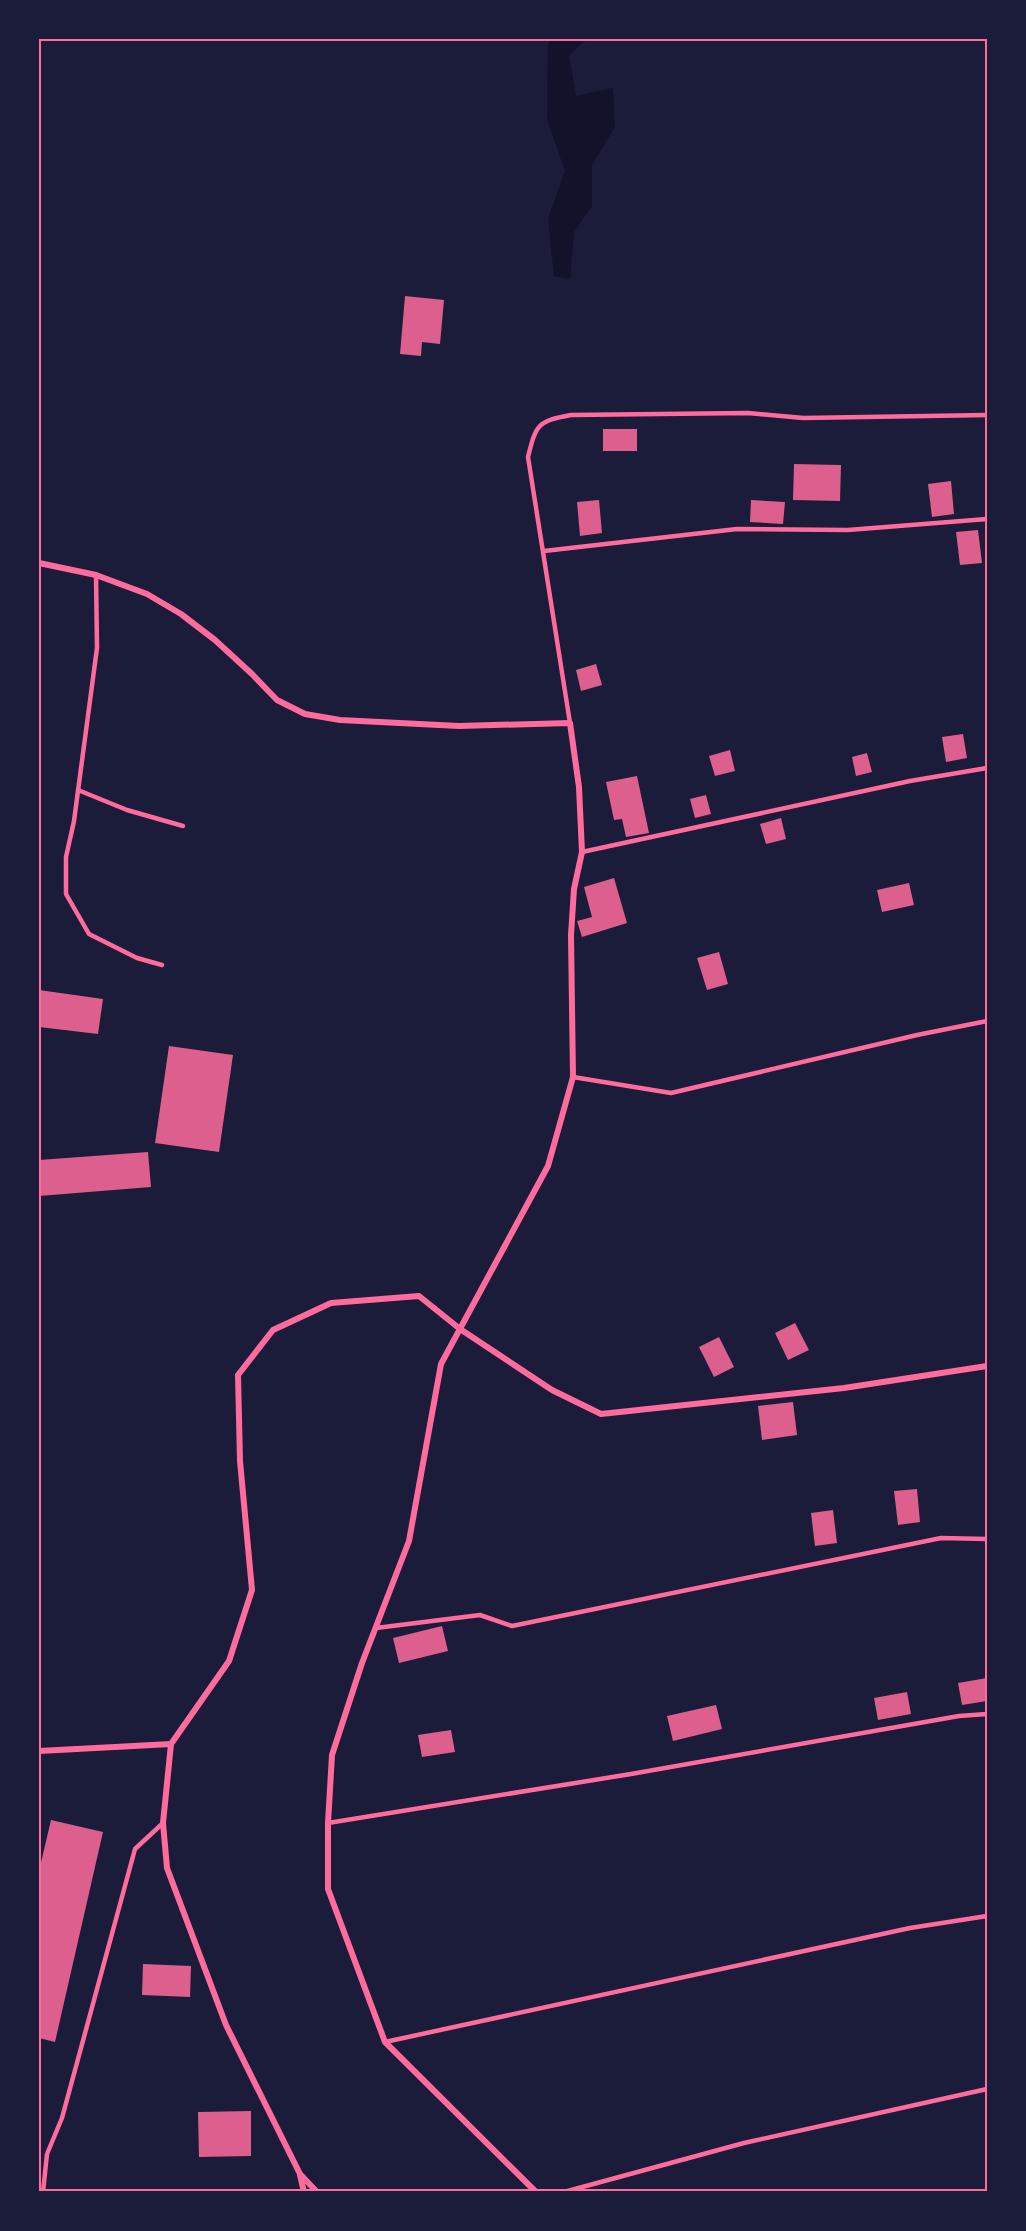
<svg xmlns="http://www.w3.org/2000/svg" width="1026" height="2231" font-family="'DM Sans',sans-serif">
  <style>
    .water { fill: #12122b }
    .building { fill: #dd5f8e }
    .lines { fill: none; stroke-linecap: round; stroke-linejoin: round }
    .service { stroke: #ff6b9d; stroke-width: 4.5 }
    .minor { stroke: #ff6b9d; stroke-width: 6 }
    .neatline { fill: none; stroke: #ff6b9d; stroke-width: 2 }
  </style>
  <rect width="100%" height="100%" fill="#1b1b3a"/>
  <!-- water -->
  <polygon class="water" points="551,39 588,39 569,55 576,96 613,88 615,127 592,165 592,206 574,232 570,279 554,276 548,218 565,171 547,120 548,44"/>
  <!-- building -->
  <g class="building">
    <polygon points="405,296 444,300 440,344 422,342 421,356 400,354"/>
    <rect x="603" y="429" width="34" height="22"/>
    <polygon points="794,464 841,465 840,501 793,500"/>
    <polygon points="951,481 954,514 932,517 928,484"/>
    <polygon points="599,500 602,533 580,536 577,502"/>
    <polygon points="751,500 785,502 783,524 750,522"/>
    <polygon points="978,530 982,563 960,565 956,532"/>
    <polygon points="596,664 602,685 581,691 576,670"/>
    <polygon points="963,734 967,758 946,762 942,737"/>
    <polygon points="730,750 735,771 715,776 709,756"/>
    <polygon points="867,753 872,772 856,776 852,757"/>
    <polygon points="637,776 649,833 626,837 622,819 614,820 606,782"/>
    <polygon points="706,795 711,814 695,818 690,799"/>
    <polygon points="781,818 786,839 766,844 760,824"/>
    <polygon points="614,878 627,923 582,937 577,921 592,917 584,887"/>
    <polygon points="909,883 914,905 882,912 877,890"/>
    <polygon points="719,952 728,984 707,990 697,958"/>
    <polygon points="39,990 103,999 98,1034 39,1027"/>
    <polygon points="169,1046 233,1055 219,1152 155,1143"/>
    <polygon points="148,1152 151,1187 39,1196 39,1160"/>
    <polygon points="795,1323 809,1350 788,1360 775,1333"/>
    <polygon points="719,1337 734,1367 714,1377 699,1347"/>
    <polygon points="793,1402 797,1435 762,1440 758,1406"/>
    <polygon points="917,1489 920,1522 898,1525 894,1491"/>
    <polygon points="833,1510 837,1543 815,1546 811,1513"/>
    <polygon points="442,1626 448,1651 399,1663 393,1638"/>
    <polygon points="987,1678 987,1701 962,1705 958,1683"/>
    <polygon points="907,1692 911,1714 878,1720 874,1698"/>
    <polygon points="716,1705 722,1729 673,1741 667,1716"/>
    <polygon points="451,1730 455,1752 422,1757 418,1735"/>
    <polygon points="51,1820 103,1832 55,2042 39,2038 39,1871"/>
    <polygon points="143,1964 191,1966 190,1997 142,1995"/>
    <polygon points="251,2111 251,2156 199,2157 198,2112"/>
  </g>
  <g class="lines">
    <!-- service -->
    <g class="service">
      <polyline points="544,551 737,529 848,530 987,519"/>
      <polyline points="96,575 97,648 74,821 66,857 66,894 89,934 137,958 162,965"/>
      <path d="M 570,723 L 528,457 C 536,425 537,421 571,415 L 748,413 L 803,418 L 987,415"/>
      <polyline points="78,790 127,810 183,826"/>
      <polyline points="582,852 910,781 987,768"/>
      <polyline points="573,1077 671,1093 917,1035 987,1021"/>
      <polyline points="376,1628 480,1615 512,1626 941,1538 987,1539"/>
      <polyline points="328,1823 631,1774 959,1716 987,1714"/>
      <polyline points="385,2042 910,1928 987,1916"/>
      <polyline points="43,2192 47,2154 62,2118 135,1849 163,1823"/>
      <polyline points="564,2192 744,2143 987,2089"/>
    </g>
    <!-- minor -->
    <g class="minor">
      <polyline points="39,563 96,575 147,594 181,614 215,640 252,674 277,700 305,714 340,720 459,726 570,723 579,787 582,852 574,889 571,935 573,1077 548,1166 441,1364 409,1541 362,1663 332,1755 328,1823 328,1889 385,2042 536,2192"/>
      <polyline points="39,1751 171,1744"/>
      <polyline points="300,2175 304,2192"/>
      <polyline points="317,2192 300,2174 226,2025 167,1868 163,1823 171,1744 229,1661 252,1590 240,1461 238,1375 273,1330 331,1303 419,1296 460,1329 552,1390 601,1414 844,1388 987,1366"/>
    </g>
  </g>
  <!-- border -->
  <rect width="1026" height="2231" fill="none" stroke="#1b1b3a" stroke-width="81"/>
  <rect x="40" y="40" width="946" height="2150" class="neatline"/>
</svg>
